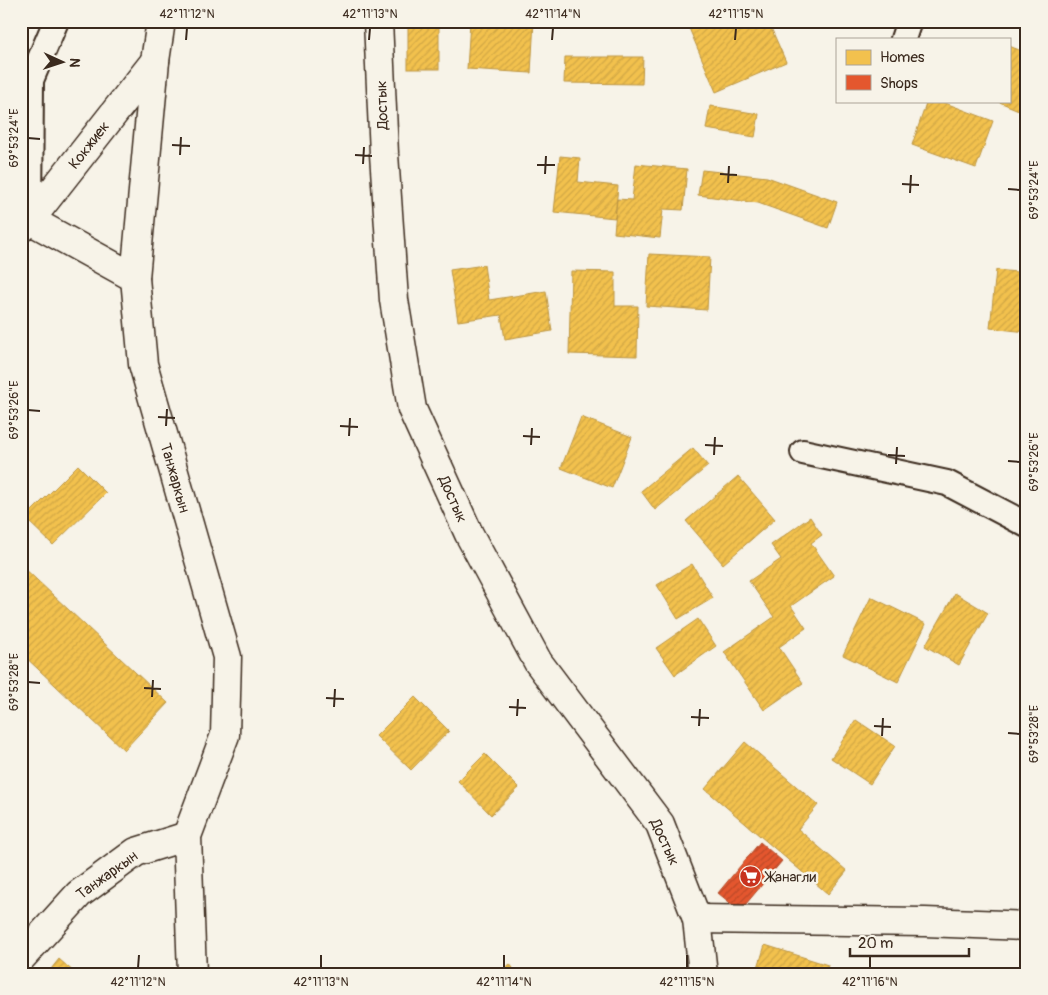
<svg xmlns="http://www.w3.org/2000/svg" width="1048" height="995" font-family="Pangolin,sans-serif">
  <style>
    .homes { fill: url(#homes-hatch); stroke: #bb9440 }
    .shops { fill: url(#shops-hatch); stroke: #b14a29 }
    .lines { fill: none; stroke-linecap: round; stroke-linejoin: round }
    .lane-casing { stroke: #3b2a1e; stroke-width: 28 }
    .street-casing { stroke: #3b2a1e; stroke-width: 31 }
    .lane { stroke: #f7f3e8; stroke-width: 24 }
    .street { stroke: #f7f3e8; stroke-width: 28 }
    .ticks { fill: none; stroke: #3b2a1e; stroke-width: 2 }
    .labels { text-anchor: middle; stroke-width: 5; stroke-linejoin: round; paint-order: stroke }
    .street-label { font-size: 15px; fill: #3b2a1e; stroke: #f7f3e8 }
    .poi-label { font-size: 15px; fill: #3b2a1e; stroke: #f7f3e8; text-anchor: start }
    .neatline { fill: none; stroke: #3b2a1e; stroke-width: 2 }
    .ticks-label { font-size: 12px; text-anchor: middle; fill: #3b2a1e }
  </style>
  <defs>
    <pattern id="homes-hatch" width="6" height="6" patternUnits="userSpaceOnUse" patternTransform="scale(1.25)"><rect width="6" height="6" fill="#f2c14e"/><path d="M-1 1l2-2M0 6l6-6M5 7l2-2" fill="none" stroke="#d0a644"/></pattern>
    <pattern id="shops-hatch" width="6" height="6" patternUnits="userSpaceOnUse" patternTransform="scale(1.25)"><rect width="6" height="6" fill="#e4572e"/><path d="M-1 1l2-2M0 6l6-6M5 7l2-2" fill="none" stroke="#ba4827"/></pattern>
  </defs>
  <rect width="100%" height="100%" fill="#f7f3e8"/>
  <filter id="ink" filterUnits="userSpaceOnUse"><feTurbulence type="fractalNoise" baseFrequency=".02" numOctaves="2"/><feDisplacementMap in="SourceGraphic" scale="10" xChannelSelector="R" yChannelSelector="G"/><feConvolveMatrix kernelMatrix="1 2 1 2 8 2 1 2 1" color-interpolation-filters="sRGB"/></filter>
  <g filter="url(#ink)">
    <!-- homes -->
    <g class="homes">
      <rect x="408" y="21" width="31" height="48"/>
      <polygon points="470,21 534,21 531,73 467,69"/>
      <polygon points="686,21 768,21 786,62 716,92"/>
      <polygon points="1009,46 1027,53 1027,95 1021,111 997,101 1009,101"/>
      <polygon points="565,57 643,57 642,84 564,83"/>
      <polygon points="927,101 940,101 993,121 976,168 912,145"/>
      <polygon points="710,106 759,114 755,137 706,129"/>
      <polygon points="560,156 580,158 578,182 618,186 615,218 554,212"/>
      <polygon points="636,164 687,169 683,210 663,209 660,238 614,233 617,199 632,200"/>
      <polygon points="702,170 767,177 837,202 828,228 758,203 698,195"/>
      <polygon points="649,254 710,257 707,310 646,306"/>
      <polygon points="484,265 489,300 546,291 552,331 505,339 501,315 458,321 450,270"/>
      <polygon points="996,270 1027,273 1027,332 990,328"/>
      <polygon points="571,271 615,272 615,306 638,306 637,356 569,354"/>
      <polygon points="581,417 632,437 612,488 561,468"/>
      <polygon points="693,448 708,466 655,510 641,491"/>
      <polygon points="78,465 106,493 53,545 25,518"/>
      <polygon points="738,476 775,519 723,564 686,521"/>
      <polygon points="810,517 822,535 811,543 834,576 791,606 806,628 779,647 803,683 764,710 724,652 774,617 749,581 781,559 771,545"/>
      <polygon points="692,564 713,598 678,619 657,585"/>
      <polygon points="21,565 168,703 124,750 21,653"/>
      <polygon points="955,593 988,613 959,665 925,646"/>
      <polygon points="871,597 926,624 898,682 843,655"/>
      <polygon points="698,619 716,646 675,675 656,648"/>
      <polygon points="415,697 449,731 411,770 376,736"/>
      <polygon points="856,720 895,746 870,784 831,758"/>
      <polygon points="745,742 818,805 798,829 847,871 828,894 705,789"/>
      <polygon points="485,754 519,788 491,815 458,781"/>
      <polygon points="765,945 828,965 826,974 756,974"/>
      <polygon points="59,959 76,974 47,974"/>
      <polygon points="510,964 517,974 498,974"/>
    </g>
    <!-- shops -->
    <polygon class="shops" points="760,842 782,861 740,911 718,893"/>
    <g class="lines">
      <defs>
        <g id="lane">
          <polyline points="903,39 909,21"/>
          <polyline points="30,220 31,80 56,21"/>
          <polyline points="803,452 947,483 1027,525"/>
        </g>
        <g id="street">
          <polyline points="161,21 155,61 135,278 143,364 227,657 225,735 187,836 192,974"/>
          <polyline points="378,21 384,154 394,300 412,409 469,534 538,662 660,824 697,919 703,974"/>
          <polyline points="30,220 135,278"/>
          <polyline points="21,228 30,220 155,61"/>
          <polyline points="697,919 925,922 1027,926"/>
          <polyline points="21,958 79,894 136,852 187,836"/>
        </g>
      </defs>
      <!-- lane casing -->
      <use href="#lane" class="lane-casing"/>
      <!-- street casing -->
      <use href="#street" class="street-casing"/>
      <!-- lane -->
      <use href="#lane" class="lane"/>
      <!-- street -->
      <use href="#street" class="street"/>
    </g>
  </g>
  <!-- ticks -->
  <path class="ticks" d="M 186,40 L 187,28M 369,40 L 370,28M 552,40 L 553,28M 735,40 L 736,28M 28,138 L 40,139M 172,145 L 190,146M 180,155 L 181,137M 355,155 L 372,156M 363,164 L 364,147M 537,165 L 555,165M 545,174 L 546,156M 720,174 L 737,175M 728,183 L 729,166M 902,184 L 919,185M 1008,189 L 1020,190M 910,193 L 911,175M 28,410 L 40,411M 158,417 L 175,418M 166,426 L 167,409M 340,426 L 358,427M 349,436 L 350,418M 523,436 L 540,437M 531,445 L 532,428M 705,445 L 723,446M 714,455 L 715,437M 888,455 L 905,456M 1008,461 L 1020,462M 896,464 L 897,447M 28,682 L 40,683M 144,688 L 161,689M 152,697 L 153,680M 326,698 L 344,699M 334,707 L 335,689M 509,707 L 526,708M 517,716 L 518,699M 691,717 L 709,718M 699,726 L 700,709M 874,726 L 891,727M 1008,733 L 1020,734M 882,736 L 883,718M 138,968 L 139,955M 321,968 L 321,955M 504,968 L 504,955M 687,968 L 687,955M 870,968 L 870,955"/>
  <!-- icons -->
  <defs>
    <symbol id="supermarket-disc" viewBox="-11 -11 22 22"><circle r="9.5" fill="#c8321e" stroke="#f7f3e8"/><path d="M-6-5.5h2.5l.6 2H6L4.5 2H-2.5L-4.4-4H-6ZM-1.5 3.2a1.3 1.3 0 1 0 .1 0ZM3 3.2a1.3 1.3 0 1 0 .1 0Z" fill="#fff"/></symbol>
  </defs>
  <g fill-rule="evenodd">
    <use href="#supermarket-disc" x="738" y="864" width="25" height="25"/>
  </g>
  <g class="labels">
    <!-- street labels -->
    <g class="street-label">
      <text transform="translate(382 105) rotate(-92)" y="5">Достык</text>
      <text transform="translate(89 145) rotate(-52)" y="5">Кокжиек</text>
      <text transform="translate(175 478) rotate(74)" y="5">Танжаркын</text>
      <text transform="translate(453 499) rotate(66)" y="5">Достык</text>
      <text transform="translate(665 842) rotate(65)" y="5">Достык</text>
      <text transform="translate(107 875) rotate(-36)" y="5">Танжаркын</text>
    </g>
    <!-- poi labels -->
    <g class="poi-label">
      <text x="766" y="882">Жанагли</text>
    </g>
  </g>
  <!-- margin -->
  <rect width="1048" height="995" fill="none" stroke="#f7f3e8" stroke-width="55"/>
  <!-- legend -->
  <rect x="836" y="38" width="175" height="65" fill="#f7f3e8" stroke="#aca397"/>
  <rect x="846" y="50" width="25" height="15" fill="#f2c14e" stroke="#aca397"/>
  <text x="880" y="62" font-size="15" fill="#3b2a1e">Homes</text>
  <rect x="846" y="75" width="25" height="15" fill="#e4572e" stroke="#aca397"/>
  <text x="880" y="88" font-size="15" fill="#3b2a1e">Shops</text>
  <!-- north arrow -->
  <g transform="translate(62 62) rotate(93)" stroke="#f7f3e8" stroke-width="4" paint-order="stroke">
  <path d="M0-4L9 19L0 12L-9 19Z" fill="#3b2a1e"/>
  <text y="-8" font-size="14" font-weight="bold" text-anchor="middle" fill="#3b2a1e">N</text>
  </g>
  <!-- scale -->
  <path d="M850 948v8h119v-8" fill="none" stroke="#3b2a1e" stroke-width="2.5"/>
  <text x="858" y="948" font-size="15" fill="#3b2a1e" stroke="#f7f3e8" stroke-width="4" paint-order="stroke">20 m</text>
  <rect x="28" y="28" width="992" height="940" class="neatline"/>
  <g class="ticks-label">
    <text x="187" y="18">42°11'12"N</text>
    <text x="370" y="18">42°11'13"N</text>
    <text x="553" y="18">42°11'14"N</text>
    <text x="736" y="18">42°11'15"N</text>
    <text transform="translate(14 138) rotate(-90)" y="4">69°53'24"E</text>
    <text transform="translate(1034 190) rotate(-90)" y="4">69°53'24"E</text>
    <text transform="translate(14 410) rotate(-90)" y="4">69°53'26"E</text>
    <text transform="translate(1034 462) rotate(-90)" y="4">69°53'26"E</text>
    <text transform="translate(14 682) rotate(-90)" y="4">69°53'28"E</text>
    <text transform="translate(1034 734) rotate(-90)" y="4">69°53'28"E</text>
    <text x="138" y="986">42°11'12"N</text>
    <text x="321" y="986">42°11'13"N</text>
    <text x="504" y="986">42°11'14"N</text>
    <text x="687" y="986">42°11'15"N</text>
    <text x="870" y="986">42°11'16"N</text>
  </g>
</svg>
